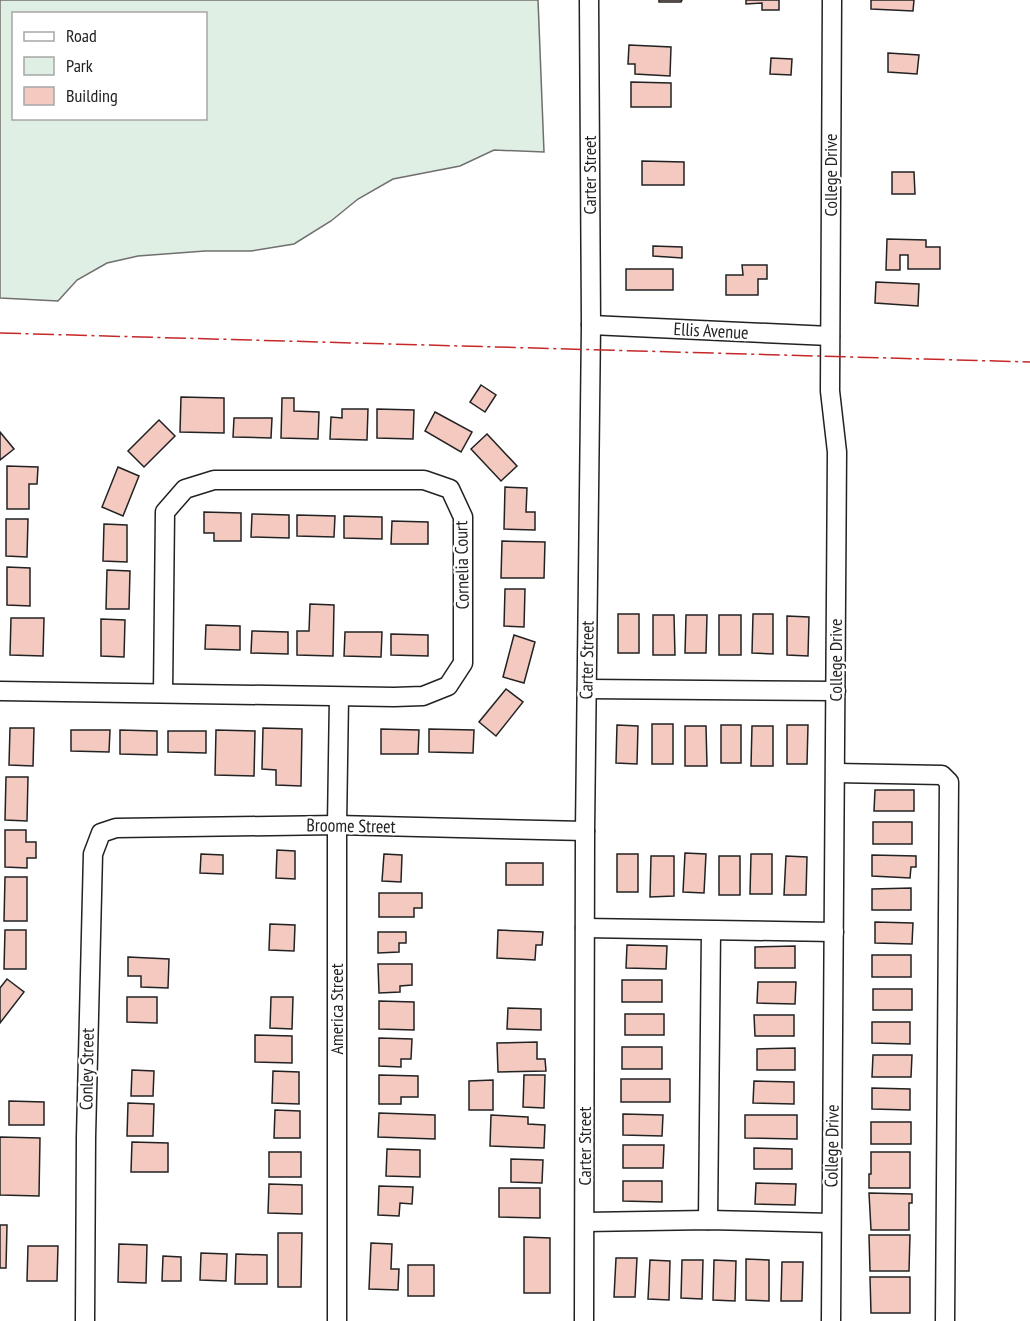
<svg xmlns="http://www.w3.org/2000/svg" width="1030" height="1321" font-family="'PT Sans Narrow',sans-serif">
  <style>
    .green { fill: #e0efe3; stroke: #6f6f6f; stroke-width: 1.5; fill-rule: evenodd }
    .building { fill: #f3c9c0; stroke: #222; stroke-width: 1.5 }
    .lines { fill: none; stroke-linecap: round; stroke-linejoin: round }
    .minor-casing { stroke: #222; stroke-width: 21 }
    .minor { stroke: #fff; stroke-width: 18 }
    .power { stroke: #c62828; stroke-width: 1.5; stroke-dasharray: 21 4.5 3 4.5; stroke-linecap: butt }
    .labels { text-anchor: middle; stroke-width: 4.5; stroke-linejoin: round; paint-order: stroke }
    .street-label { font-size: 18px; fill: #222; stroke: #fff }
  </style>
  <rect width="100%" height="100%" fill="#fff"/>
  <!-- green -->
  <path class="green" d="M 0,0 L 538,0 L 544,152 L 494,150 L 460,166 L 393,179 L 358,199 L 331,221 L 294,244 L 251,251 L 205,251 L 138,256 L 107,263 L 77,280 L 58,301 L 0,298 ZM 14,14 L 206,14 L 206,118 L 14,118 Z"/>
  <!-- building -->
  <g class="building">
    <polygon points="659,0 682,0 681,2 659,2"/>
    <polygon points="746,0 779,0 779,10 762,10 762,3 746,4"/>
    <polygon points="871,0 914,0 913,11 871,9"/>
    <polygon points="629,45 671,47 670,76 635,74 635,64 628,64"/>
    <polygon points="888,53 919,55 917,74 888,72"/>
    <polygon points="771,58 792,59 791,75 770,74"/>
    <polygon points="631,82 671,83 671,107 631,107"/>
    <polygon points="642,161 684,162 684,185 642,185"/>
    <polygon points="892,172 914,172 915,194 892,194"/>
    <polygon points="887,239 926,240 926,247 940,247 940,269 908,269 908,255 900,255 900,270 886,270"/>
    <polygon points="653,246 682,247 682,258 653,256"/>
    <polygon points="742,265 767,265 767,279 758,279 758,295 726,295 726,275 743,275"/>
    <rect x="626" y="269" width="47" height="21"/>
    <polygon points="876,282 919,284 918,306 875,303"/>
    <polygon points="481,385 496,395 485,412 470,402"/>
    <polygon points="181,397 224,398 224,433 180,432"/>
    <polygon points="282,398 294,398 294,411 319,412 318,439 281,438"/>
    <polygon points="342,409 368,409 367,440 330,439 331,417 342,418"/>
    <polygon points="377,409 414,410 413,439 377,438"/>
    <polygon points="435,412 472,432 461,452 425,431"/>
    <polygon points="234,418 272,418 271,438 233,437"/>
    <polygon points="159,420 175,436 144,467 128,451"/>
    <polygon points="0,432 14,449 0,460"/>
    <polygon points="487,434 517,466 501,481 471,449"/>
    <polygon points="7,466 38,467 37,484 29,484 29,509 7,509"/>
    <polygon points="118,467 139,476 123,516 102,507"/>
    <polygon points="505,487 527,488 526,512 535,512 535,530 504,529"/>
    <polygon points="204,512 241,513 241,541 214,541 214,533 204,533"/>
    <polygon points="252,514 289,515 289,538 251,537"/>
    <polygon points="297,515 335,516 334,537 297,536"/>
    <polygon points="344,516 382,517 382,539 344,538"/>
    <polygon points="6,519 28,519 27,557 6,556"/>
    <polygon points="392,521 428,522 428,544 391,544"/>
    <polygon points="104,524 127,525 127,562 103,561"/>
    <polygon points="502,541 545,542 544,578 501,578"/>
    <polygon points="7,567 30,568 30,606 7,605"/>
    <polygon points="107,570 130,571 129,609 106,609"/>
    <polygon points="505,589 525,589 524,627 504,626"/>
    <polygon points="310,604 334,605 333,656 297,655 297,631 309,631"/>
    <rect x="618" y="614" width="21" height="39"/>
    <polygon points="753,614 773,614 773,654 752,653"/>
    <polygon points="653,615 674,615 675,655 653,655"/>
    <polygon points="686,615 707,615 706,653 685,653"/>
    <rect x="719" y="615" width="22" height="40"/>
    <polygon points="787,616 809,617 808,656 787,655"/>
    <polygon points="11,618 44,618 43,656 10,655"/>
    <polygon points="101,619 125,620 124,657 101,656"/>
    <polygon points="206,625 240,626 240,650 205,649"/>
    <polygon points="252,631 288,632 288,654 251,653"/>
    <polygon points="345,632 382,632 381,657 344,656"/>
    <polygon points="391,634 428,635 428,656 391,655"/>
    <polygon points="514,635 535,642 524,683 503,677"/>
    <polygon points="506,689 523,702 496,736 479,722"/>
    <rect x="652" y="724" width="21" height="40"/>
    <polygon points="617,725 638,726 637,764 616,763"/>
    <rect x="721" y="725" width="20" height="38"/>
    <polygon points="787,725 808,725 807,764 787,764"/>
    <polygon points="685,726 706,726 707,766 685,766"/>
    <polygon points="752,726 773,726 773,766 751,766"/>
    <polygon points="10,728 34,728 33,766 9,765"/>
    <polygon points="263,728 302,729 301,786 276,785 276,770 262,769"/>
    <polygon points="381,729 419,730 418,754 381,754"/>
    <polygon points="429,729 474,730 473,753 429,752"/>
    <polygon points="71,730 110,730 109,752 71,751"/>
    <polygon points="120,730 157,731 157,755 120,754"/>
    <polygon points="216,730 255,731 254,776 215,775"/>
    <polygon points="168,731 206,731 206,753 168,752"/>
    <polygon points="6,777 28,777 27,821 5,820"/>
    <polygon points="875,790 914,790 914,811 874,811"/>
    <rect x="873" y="822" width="39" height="22"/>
    <polygon points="5,830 26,830 26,842 36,842 36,858 27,858 27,868 5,867"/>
    <polygon points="277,850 295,851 295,879 276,878"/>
    <polygon points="685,853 706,854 704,893 683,892"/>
    <polygon points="201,854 223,855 223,874 200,873"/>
    <polygon points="384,854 402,855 401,882 382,881"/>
    <rect x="617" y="854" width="21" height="38"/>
    <polygon points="751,854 772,854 772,894 750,894"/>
    <polygon points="872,855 916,856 916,867 911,867 910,878 872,876"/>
    <polygon points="651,856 674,856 674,896 650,897"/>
    <rect x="719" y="856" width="21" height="39"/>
    <polygon points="786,856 807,857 806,895 784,895"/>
    <rect x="506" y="863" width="37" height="22"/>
    <polygon points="5,877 27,877 27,921 4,921"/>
    <polygon points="911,888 911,910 872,910 872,889"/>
    <polygon points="379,893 422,893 422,908 414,908 414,917 379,917"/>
    <polygon points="875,922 913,923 912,944 875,943"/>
    <polygon points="270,924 295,925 294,951 269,950"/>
    <polygon points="5,930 26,930 26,969 4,969"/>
    <polygon points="498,930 543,932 542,945 536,945 535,960 497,958"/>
    <polygon points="378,932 406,932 406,943 399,943 399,952 378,953"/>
    <polygon points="627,945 667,946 666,969 626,968"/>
    <polygon points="795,946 795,968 755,968 755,947"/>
    <rect x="872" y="955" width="39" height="22"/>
    <polygon points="128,957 169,959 168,988 141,987 141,976 128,976"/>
    <polygon points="378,964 412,964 412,985 400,986 400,992 379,993"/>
    <polygon points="7,979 24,992 0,1023 0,988"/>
    <rect x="622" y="980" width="40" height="22"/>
    <polygon points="758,982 796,982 795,1004 757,1003"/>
    <rect x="873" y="989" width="39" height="21"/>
    <polygon points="127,997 157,997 157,1023 127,1022"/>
    <polygon points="271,997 293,997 292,1029 270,1028"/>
    <polygon points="379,1001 414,1002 414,1030 379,1029"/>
    <polygon points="508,1008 541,1009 541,1030 507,1029"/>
    <rect x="625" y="1014" width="39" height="21"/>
    <polygon points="754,1015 794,1015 794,1036 755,1036"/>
    <polygon points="872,1022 910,1022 910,1044 872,1043"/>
    <polygon points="255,1035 292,1036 292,1063 255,1062"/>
    <polygon points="379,1038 412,1039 411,1059 401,1059 401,1067 379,1066"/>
    <polygon points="537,1042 537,1059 545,1059 546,1071 498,1072 497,1043"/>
    <rect x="622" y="1047" width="40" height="22"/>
    <polygon points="795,1048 795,1070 757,1070 757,1049"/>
    <polygon points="873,1055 912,1055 911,1077 872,1077"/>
    <polygon points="132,1070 154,1071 153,1096 131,1096"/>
    <polygon points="273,1071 299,1072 299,1104 272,1103"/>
    <polygon points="379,1075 418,1076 418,1097 401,1097 401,1104 379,1104"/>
    <polygon points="524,1075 545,1075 544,1108 523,1107"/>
    <rect x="621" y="1079" width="49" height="23"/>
    <polygon points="493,1080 493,1110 469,1110 469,1081"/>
    <polygon points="754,1081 794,1082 794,1104 753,1103"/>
    <polygon points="872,1088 910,1089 910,1110 872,1109"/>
    <polygon points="9,1101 44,1102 44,1125 9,1125"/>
    <polygon points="128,1103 154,1104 153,1136 127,1136"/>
    <polygon points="275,1110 300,1111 300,1138 274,1138"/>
    <polygon points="379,1113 435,1115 435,1139 378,1137"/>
    <polygon points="623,1114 663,1115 662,1136 623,1135"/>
    <polygon points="491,1115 528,1117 528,1124 545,1125 544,1148 490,1146"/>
    <polygon points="745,1115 797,1115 797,1139 745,1138"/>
    <rect x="871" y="1122" width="40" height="22"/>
    <polygon points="0,1137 40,1138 39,1196 0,1195"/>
    <polygon points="132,1142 168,1143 168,1172 131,1172"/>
    <polygon points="623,1145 664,1145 663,1168 623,1168"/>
    <polygon points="754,1148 792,1149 792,1169 754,1169"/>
    <polygon points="387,1149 420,1150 420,1177 386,1176"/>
    <rect x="269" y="1152" width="32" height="25"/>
    <polygon points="871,1152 910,1152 910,1188 869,1188 869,1174 871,1174"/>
    <polygon points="511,1159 543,1160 542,1183 511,1182"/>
    <polygon points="623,1181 662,1181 662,1202 623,1201"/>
    <polygon points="756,1183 796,1184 795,1205 755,1204"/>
    <polygon points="269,1184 302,1185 302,1214 268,1213"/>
    <polygon points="379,1186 413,1187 412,1204 400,1203 399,1216 378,1215"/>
    <polygon points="499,1188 540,1188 540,1218 499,1217"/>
    <polygon points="869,1193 912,1194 912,1203 909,1203 909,1230 871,1230"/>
    <polygon points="0,1225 7,1225 6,1268 0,1268"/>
    <polygon points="278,1233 302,1233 301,1287 278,1287"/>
    <polygon points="869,1235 910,1235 909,1271 870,1271"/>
    <polygon points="524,1237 550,1238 550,1293 524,1293"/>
    <polygon points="371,1243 392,1244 391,1269 399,1269 398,1290 369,1289"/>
    <polygon points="119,1244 147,1245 146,1283 118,1282"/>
    <polygon points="28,1246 58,1246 57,1281 27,1281"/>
    <polygon points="201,1253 227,1254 226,1281 200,1280"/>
    <polygon points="236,1254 267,1255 267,1284 235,1284"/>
    <polygon points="163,1256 181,1257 181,1281 162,1281"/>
    <polygon points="616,1258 637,1258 635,1297 614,1297"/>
    <polygon points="746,1259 769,1260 769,1301 746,1300"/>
    <polygon points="650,1260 670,1261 669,1300 648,1299"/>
    <polygon points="682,1260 703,1260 702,1299 681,1298"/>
    <polygon points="714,1260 736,1261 735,1301 713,1300"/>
    <polygon points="782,1262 803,1262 802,1301 781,1301"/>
    <rect x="408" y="1265" width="26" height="31"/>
    <polygon points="870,1277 910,1277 910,1313 871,1313"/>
  </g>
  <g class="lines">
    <defs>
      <g id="minor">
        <polyline points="591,325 830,336"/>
        <polyline points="587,689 836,691"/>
        <polyline points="0,691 394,697 423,696 448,686 463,663 463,517 450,489 424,480 214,480 185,489 165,512 163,693"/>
        <polyline points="836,773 942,775 949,782 945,1321"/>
        <polyline points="585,928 834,932"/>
        <polyline points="708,1220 711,931"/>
        <polyline points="585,1222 708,1220 831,1223"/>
        <polyline points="85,1321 86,1137 93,854 101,833 116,828 337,825 585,831"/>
        <polyline points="337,1321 337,825 339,697"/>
        <polyline points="584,1321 585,831 591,325 589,0"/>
        <polyline points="831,1321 837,452 830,391 832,0"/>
      </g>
    </defs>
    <!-- minor casing -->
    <use href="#minor" class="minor-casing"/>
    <!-- minor -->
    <use href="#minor" class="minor"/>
    <!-- power -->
    <polyline class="power" points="0,333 1030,362"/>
  </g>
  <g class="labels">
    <!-- street labels -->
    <g class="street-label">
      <text transform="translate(590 175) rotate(-90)" y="6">Carter Street</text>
      <text transform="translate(831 175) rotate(-90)" y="6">College Drive</text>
      <text transform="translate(711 331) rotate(3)" y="6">Ellis Avenue</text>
      <text transform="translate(462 565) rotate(-91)" y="6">Cornelia Court</text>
      <text transform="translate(587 660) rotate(-89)" y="6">Carter Street</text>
      <text transform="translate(836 660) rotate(-90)" y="6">College Drive</text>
      <text transform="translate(351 826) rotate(1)" y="6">Broome Street</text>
      <text transform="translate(337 1009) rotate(-90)" y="6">America Street</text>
      <text transform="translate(87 1069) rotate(-89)" y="6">Conley Street</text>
      <text transform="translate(585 1146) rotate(-90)" y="6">Carter Street</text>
      <text transform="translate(832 1146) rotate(-89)" y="6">College Drive</text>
    </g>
  </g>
  <!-- legend -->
  <rect x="12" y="12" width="195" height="108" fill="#ffffff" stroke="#a7a7a7" stroke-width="1.5"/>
  <rect x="24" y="32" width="30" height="9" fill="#ffffff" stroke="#a7a7a7" stroke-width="1.5"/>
  <text x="66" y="42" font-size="18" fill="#222222">Road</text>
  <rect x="24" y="57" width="30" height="18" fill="#e0efe3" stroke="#a7a7a7" stroke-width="1.5"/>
  <text x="66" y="72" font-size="18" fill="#222222">Park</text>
  <rect x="24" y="87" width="30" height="18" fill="#f3c9c0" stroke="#a7a7a7" stroke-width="1.5"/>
  <text x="66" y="102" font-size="18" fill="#222222">Building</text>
</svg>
